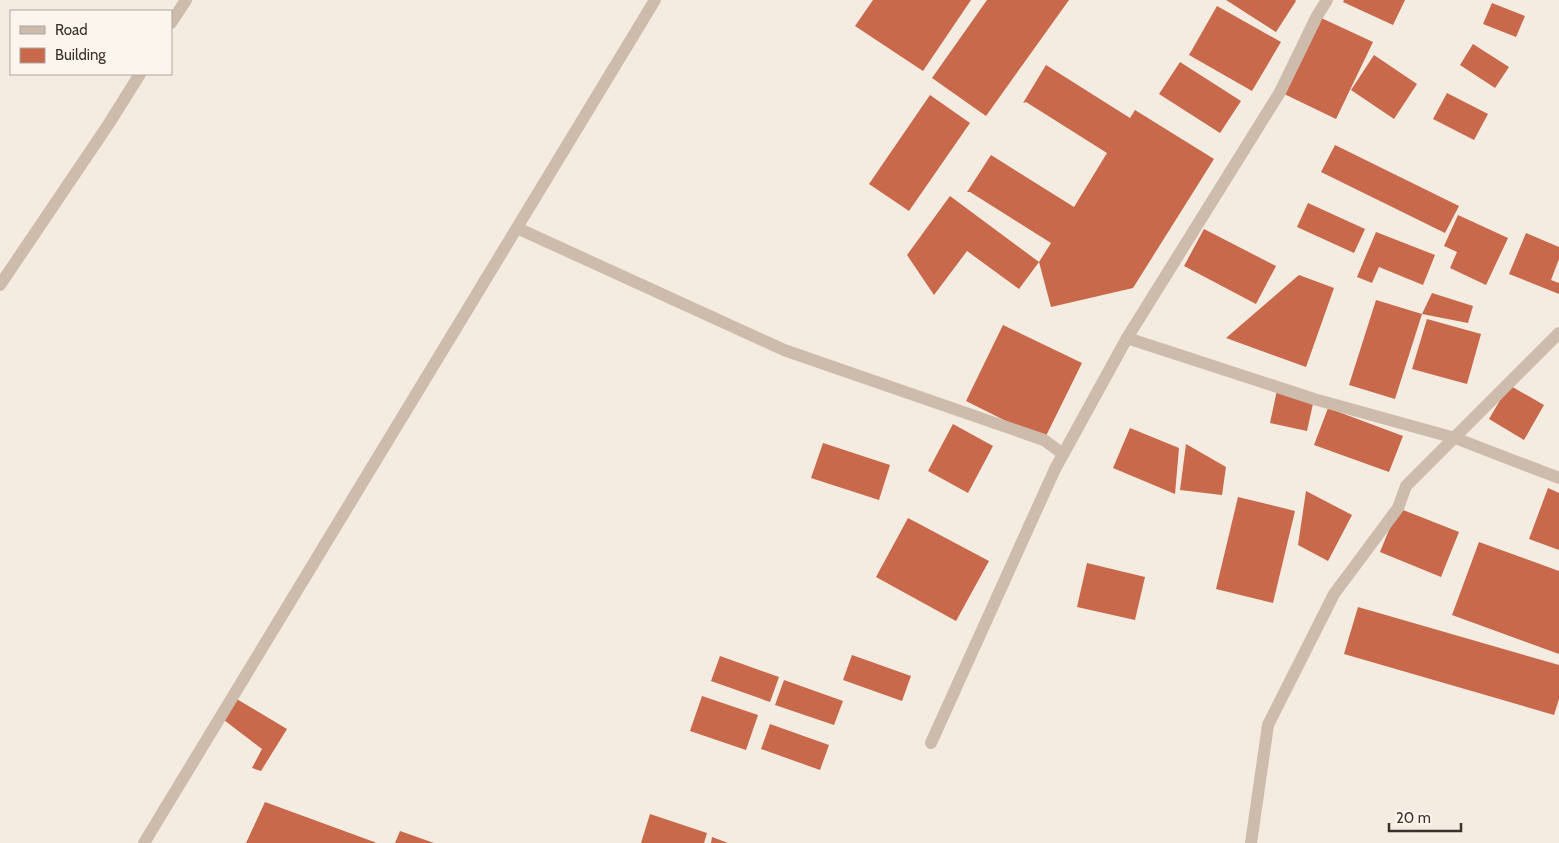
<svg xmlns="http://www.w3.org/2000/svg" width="1559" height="843" font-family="Cabin,sans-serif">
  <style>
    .building { fill: #c8694b }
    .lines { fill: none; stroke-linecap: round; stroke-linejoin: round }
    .minor { stroke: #cdbbac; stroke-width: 12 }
  </style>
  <rect width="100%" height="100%" fill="#f4ebe1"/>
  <!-- building -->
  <g class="building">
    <polygon points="873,0 971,0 923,71 855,26"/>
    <polygon points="987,0 1069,0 986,116 932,78"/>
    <polygon points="1226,0 1295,0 1296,1 1276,32"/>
    <polygon points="1344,0 1405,0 1393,25 1343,2"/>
    <polygon points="1492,3 1525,16 1516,37 1483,24"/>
    <polygon points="1217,6 1281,42 1252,91 1189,55"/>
    <polygon points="1317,16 1373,42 1336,119 1280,92"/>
    <polygon points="1473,44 1509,67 1495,88 1460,65"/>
    <polygon points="1374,55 1417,84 1394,119 1351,90"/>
    <polygon points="1180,62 1241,101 1220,133 1159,94"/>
    <polygon points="1046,65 1130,118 1135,110 1214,159 1133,288 1051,307 1039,262 1019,289 967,251 934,295 907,255 950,196 1039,262 1051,243 970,192 967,192 991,155 1074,207 1107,153 1026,102 1023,103"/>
    <polygon points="1447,93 1488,114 1474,140 1433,119"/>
    <polygon points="930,95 970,123 909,211 869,184"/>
    <polygon points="1335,145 1459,206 1445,233 1321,172"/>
    <polygon points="1308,203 1365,229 1354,253 1297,227"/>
    <polygon points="1458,215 1508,238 1486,285 1450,268 1457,252 1444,246"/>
    <polygon points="1204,229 1276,266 1256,304 1184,266"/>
    <polygon points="1376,232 1435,255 1423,285 1379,267 1372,283 1357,277"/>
    <polygon points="1526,233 1559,247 1559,259 1551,280 1559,283 1559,294 1509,274"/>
    <polygon points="1299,275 1334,288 1306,367 1226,338"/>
    <polygon points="1432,293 1473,306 1468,323 1422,314"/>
    <polygon points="1376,300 1422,314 1395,399 1349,385"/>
    <polygon points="1427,319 1481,334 1467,384 1412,369"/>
    <polygon points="1003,325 1082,363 1044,440 966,401"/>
    <polygon points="1509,385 1544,405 1524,440 1489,419"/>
    <polygon points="1277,390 1314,399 1307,431 1270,423"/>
    <polygon points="1328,408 1403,436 1389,472 1314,445"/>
    <polygon points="953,424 993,446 968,493 928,471"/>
    <polygon points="1130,428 1179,448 1175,494 1113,468"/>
    <polygon points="823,443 890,465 879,500 811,478"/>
    <polygon points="1186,444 1226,467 1222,495 1180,490"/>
    <polygon points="1548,488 1559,493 1559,550 1529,539"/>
    <polygon points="1306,491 1352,515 1328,561 1298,545"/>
    <polygon points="1238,497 1295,511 1273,603 1216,589"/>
    <polygon points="1398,508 1459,532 1441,577 1380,552"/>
    <polygon points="908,518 989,561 956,621 876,577"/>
    <polygon points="1479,542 1559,571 1559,654 1452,615"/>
    <polygon points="1087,563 1145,577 1135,620 1077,607"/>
    <polygon points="1358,607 1559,665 1559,699 1554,715 1344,654"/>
    <polygon points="852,655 911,676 902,701 843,680"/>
    <polygon points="720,656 779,677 770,702 711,681"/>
    <polygon points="784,680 843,701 834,725 775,705"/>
    <polygon points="702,696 758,715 746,750 690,731"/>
    <polygon points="235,698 287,729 261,771 252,768 262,749 224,720"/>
    <polygon points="770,724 829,745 820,770 761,749"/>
    <polygon points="265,802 377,843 246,843"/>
    <polygon points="650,814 707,833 704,843 641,843"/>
    <polygon points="400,831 434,843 395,843"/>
    <polygon points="712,837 728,843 711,843"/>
  </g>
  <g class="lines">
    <!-- minor -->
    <g class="minor">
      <polyline points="1327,0 1317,16 1280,92 1127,338 1314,399 1455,438 1559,478"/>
      <polyline points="171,23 186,0"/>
      <polyline points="517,228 784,350 1044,440 1063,454"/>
      <polyline points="0,285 108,125 140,74"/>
      <polyline points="931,743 1055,469 1127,338"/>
      <polyline points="144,843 655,0"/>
      <polyline points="1251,843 1268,725 1334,594 1398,508 1406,486 1559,333"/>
    </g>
  </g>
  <!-- legend -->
  <rect x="10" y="10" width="162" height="65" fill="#fbf5ee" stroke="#aea6a0"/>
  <rect x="20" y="26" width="25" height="8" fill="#cdbbac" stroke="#aea6a0"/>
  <text x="55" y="35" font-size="15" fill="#3b302b">Road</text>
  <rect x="20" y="48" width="25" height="15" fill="#c8694b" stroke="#aea6a0"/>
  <text x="55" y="60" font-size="15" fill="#3b302b">Building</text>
  <!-- scale -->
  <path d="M1389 823v8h72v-8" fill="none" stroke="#3b302b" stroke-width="2.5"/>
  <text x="1396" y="823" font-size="15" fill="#3b302b" stroke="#fbf5ee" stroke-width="4" paint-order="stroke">20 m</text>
</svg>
